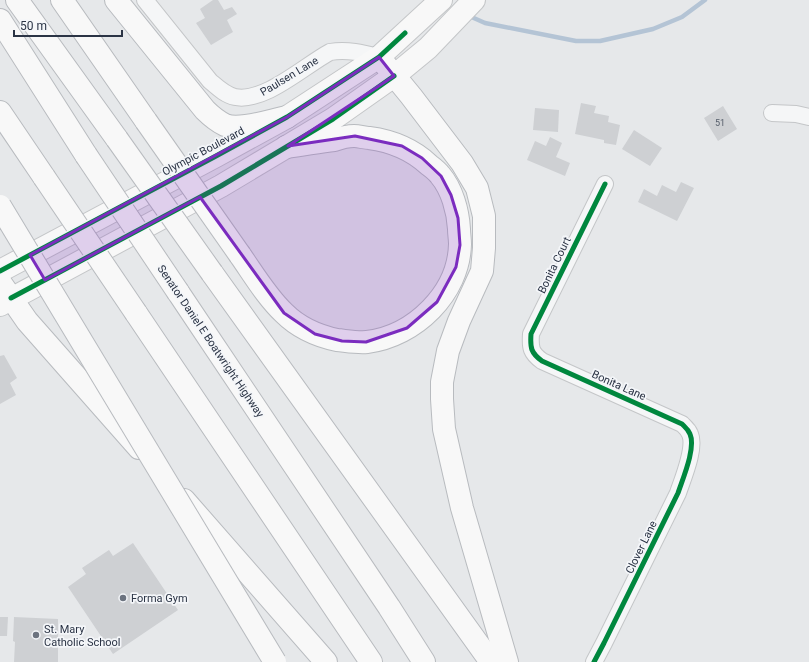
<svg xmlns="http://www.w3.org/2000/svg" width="809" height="662" font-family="Roboto,sans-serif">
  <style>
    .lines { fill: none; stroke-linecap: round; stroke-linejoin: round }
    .stream { stroke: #b4c4d5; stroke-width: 4.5 }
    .building { fill: #ced0d3 }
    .minor-casing { stroke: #c4c6c8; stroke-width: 18 }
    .secondary-casing { stroke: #c4c6c8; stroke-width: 24 }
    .motorway-casing { stroke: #b8bbbf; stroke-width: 24 }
    .minor { stroke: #f5f6f7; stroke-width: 16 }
    .secondary { stroke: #f8f8f8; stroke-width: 22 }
    .motorway { stroke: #f8f8f8; stroke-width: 22 }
    .motorway-bridge-casing { stroke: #b8bbbf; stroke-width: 24; stroke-linecap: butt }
    .motorway-bridge { stroke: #f8f8f8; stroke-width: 22 }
    .cycleway-casing { stroke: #f4f6f9; stroke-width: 8 }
    .cycleway { stroke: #00873e; stroke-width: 5 }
    .marked { fill: #7b2cbf; fill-opacity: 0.2; stroke: #7b2cbf; stroke-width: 3; stroke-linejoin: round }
    .poi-dot { fill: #6c737f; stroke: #f4f6f9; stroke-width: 1.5 }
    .labels { text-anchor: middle; stroke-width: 3.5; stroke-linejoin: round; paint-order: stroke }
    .number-label { font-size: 9px; fill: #545c69 }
    .street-label { font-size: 11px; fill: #2b3445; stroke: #f4f6f9 }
    .poi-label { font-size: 11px; fill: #2b3445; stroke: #f4f6f9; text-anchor: start }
  </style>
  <rect width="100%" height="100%" fill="#e6e8ea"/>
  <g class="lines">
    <!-- stream -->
    <polyline class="stream" points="467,15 485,23 576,41 600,41 653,29 682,17 705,0"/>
  </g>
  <!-- building -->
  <g class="building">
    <polygon points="213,0 218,0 224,10 232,7 237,14 227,20 233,32 211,45 196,23 205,18 200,9"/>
    <polygon points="581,103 596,106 594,113 609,116 608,122 620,125 616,145 604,143 604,140 575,134"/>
    <polygon points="723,106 737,129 718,141 704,118"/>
    <polygon points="535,108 559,110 558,132 533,130"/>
    <polygon points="634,130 662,148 650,166 622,149"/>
    <polygon points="550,137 562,143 556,157 570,163 565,176 527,160 535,141 546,146"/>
    <polygon points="681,182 694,188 677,221 638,202 644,189 657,196 662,185 676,192"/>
    <polygon points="4,355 17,378 10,383 16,395 0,404 0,356"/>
    <polygon points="133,543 178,610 113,654 68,587 86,574 82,568 109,550 113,556"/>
    <polygon points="0,617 8,617 7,636 0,636"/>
    <polygon points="14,617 58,619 58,662 14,662 15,642 13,641"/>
  </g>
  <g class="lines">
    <defs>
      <g id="minor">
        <path d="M 145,0 L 210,81 C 217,87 225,95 235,97 C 264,103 304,66 330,52 C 347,49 363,53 379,57"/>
        <polyline points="772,113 796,114 809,117"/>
        <path d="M 594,662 L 604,643 L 678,493 C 683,478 696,448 690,434 C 688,429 685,427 682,424 L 542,361 C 531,353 530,348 531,334 L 605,184"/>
      </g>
      <g id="secondary">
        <polyline points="0,271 216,156 287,117 379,57 441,0"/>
        <polyline points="0,305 221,186 333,119 394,76 428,48 474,0"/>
      </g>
      <g id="motorway">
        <polyline points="17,0 117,139"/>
        <polyline points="62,0 146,121"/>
        <path d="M 116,0 L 205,110 C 211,116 217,121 225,125 C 241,131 271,120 287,117"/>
        <polyline points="0,20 86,155"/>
        <polyline points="379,57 411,96 462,163 477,188 484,216 484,248 482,271 459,321 448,351 442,382 442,399 444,429 462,508 507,662"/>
        <polyline points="0,112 44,177"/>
        <path d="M 240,255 C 254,275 267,297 284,313 C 298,327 318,336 337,340 C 347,341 358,343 367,342 C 415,336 459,293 460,244 C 460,239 459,234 459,229 C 458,211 452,189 440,175 C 437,171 433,168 429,165 C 412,149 392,141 369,138 C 365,138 359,136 354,136 C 348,136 340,138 334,140 C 318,142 302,145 286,147"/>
        <polyline points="212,273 491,662"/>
        <polyline points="0,282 27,321 139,448"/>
        <polyline points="178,292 389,607 424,662"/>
        <polyline points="136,313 371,662"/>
        <polyline points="184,500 326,662"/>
      </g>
    </defs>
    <!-- minor casing -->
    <use href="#minor" class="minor-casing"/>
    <!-- secondary casing -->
    <use href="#secondary" class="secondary-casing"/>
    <!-- motorway casing -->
    <use href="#motorway" class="motorway-casing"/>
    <!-- minor -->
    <use href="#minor" class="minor"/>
    <!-- secondary -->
    <use href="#secondary" class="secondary"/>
    <!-- motorway -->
    <use href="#motorway" class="motorway"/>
    <defs>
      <g id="motorway-bridge">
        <polyline points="146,121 240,255"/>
        <polyline points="117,139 212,273"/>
        <polyline points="86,155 178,292"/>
        <polyline points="44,177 136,313"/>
        <polyline points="0,206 275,662"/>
      </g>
    </defs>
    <!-- motorway-bridge casing -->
    <use href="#motorway-bridge" class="motorway-bridge-casing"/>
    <!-- motorway-bridge -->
    <use href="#motorway-bridge" class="motorway-bridge"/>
    <defs>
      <g id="cycleway">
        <polyline points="0,271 216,156 287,117 379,57 405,33"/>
        <polyline points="11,298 221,186 333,119 394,76"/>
        <path d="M 594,662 L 604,643 L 678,493 C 683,478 696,448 690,434 C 688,429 685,427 682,424 L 542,361 C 531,353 530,348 531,334 L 605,184"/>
      </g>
    </defs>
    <!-- cycleway casing -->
    <use href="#cycleway" class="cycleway-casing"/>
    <!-- cycleway -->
    <use href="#cycleway" class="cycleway"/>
  </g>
  <!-- marked area -->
  <path class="marked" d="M 379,57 L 394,76 L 288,146 L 355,136 L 402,146 L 422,158 L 441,176 L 451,195 L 458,218 L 460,245 L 456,267 L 437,302 L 407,328 L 366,342 L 342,341 L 315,334 L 284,313 L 200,197 L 45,280 L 30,255 L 287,117 Z"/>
  <!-- markers -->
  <g class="poi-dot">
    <circle cx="123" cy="598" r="4"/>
    <circle cx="36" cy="635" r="4"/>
  </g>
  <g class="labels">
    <!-- number labels -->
    <g class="number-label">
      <text x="720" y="126">51</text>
    </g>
    <!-- street labels -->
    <g class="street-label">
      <text transform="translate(289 76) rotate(-31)" y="4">Paulsen Lane</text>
      <text transform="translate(203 151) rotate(-28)" y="4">Olympic Boulevard</text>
      <text transform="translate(554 265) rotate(-64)" y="4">Bonita Court</text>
      <text transform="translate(211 341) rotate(56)" y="4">Senator Daniel E Boatwright Highway</text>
      <text transform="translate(619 385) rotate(24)" y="4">Bonita Lane</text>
      <text transform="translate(641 547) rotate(-64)" y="4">Clover Lane</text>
    </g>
    <!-- poi labels -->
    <g class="poi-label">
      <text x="131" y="602">Forma Gym</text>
      <text x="44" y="633">St. Mary<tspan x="44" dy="13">Catholic School</tspan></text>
    </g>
  </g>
  <!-- scale -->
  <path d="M14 30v6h108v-6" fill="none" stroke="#2b3445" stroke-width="2"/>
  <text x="20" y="30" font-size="12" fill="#2b3445" stroke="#f4f6f9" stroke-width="3" paint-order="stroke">50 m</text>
</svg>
